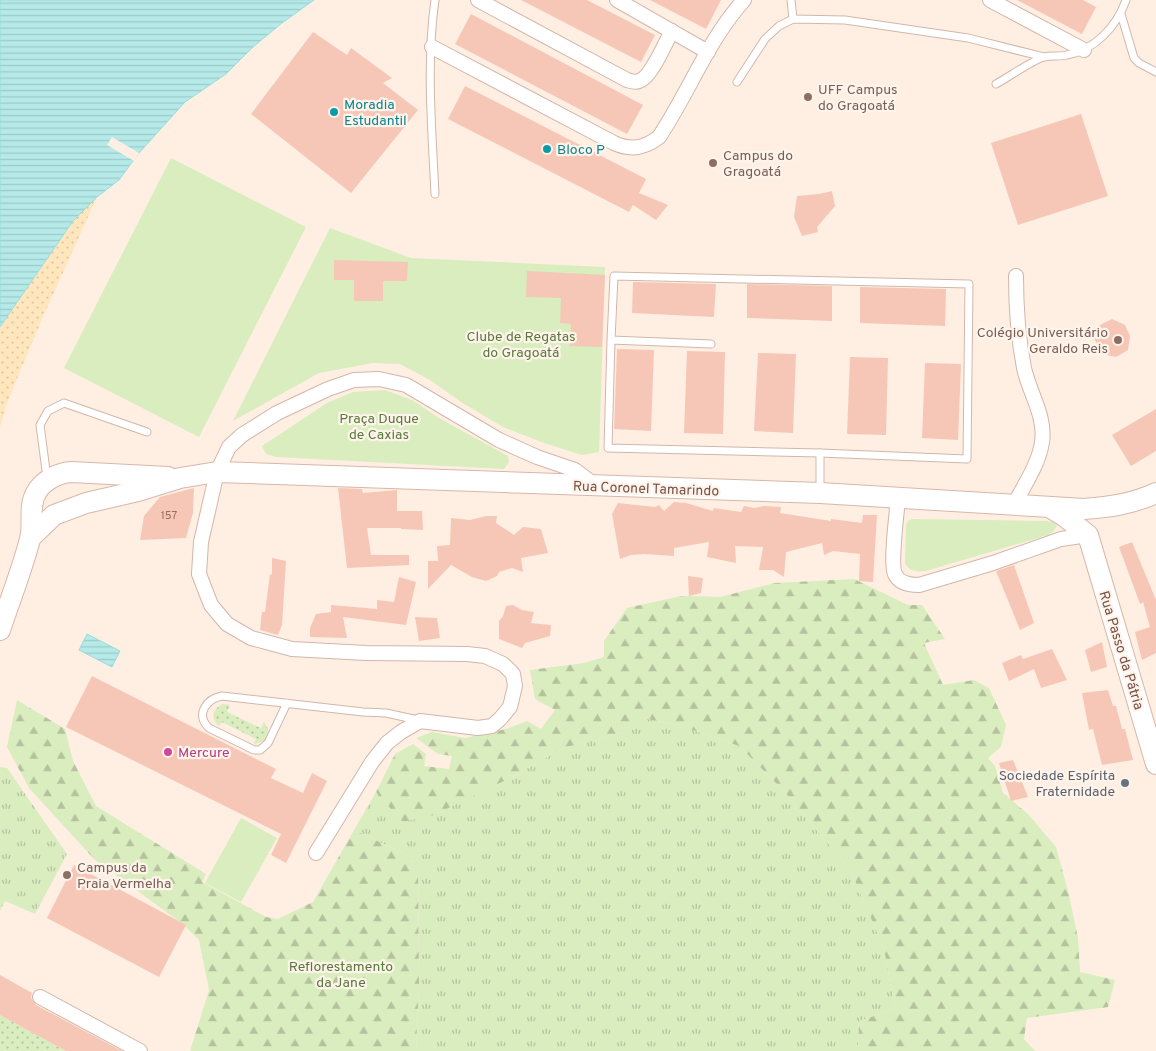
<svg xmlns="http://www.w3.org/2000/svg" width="1156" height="1051" font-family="Overpass,sans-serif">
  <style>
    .grass { fill: url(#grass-tufts) }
    .forest { fill: url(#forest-firs) }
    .sand { fill: url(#sand-dots) }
    .park { fill: #d9edbf }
    .garden { fill: url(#garden-dots) }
    .water { fill: url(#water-rules); stroke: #9adddd }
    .pier { fill: #feefe2 }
    .building { fill: #f6c7b7 }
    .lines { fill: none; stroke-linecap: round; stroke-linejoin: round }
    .lane-casing { stroke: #d3b6aa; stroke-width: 9 }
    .street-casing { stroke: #d3b6aa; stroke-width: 16 }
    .secondary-casing { stroke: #d9b7a9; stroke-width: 22 }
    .lane { stroke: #fff; stroke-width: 7 }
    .street { stroke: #fff; stroke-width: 14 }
    .secondary { stroke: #fff; stroke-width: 20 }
    .education-dot { fill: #8d6e63; stroke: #fff4eb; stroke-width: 2 }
    .culture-dot { fill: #0f9aa8; stroke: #fff4eb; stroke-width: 2 }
    .hotel-dot { fill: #d1479c; stroke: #fff4eb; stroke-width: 2 }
    .worship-dot { fill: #6b7280; stroke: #fff4eb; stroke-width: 2 }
    .labels { text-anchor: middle; stroke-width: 4.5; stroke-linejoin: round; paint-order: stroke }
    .number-label { font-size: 11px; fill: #986e62 }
    .education-label { font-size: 14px; fill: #785e54; stroke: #fff4eb; text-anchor: start }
    .culture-label { font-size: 14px; fill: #0d838f; stroke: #fff4eb; text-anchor: start }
    .park-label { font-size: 14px; fill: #577a3a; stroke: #fff4eb }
    .street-label { font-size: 14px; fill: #795046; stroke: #fff4eb }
    .hotel-label { font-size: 14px; fill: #b23c85; stroke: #fff4eb; text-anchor: start }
    .worship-label { font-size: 14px; fill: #5b616d; stroke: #fff4eb; text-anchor: end }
  </style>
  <defs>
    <pattern id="grass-tufts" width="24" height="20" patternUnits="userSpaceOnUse" patternTransform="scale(1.25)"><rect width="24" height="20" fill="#d9edbf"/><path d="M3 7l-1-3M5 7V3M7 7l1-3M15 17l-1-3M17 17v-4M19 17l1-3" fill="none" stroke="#b5c29d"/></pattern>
    <pattern id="forest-firs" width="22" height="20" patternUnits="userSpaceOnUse" patternTransform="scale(1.25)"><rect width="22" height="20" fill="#d9edbf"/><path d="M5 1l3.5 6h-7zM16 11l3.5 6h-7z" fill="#b5c29d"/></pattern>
    <pattern id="sand-dots" width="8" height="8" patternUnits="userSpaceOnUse" patternTransform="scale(1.25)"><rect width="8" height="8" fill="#ffe6bc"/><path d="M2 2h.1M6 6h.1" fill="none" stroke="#dec7a3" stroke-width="1.8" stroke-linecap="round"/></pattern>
    <pattern id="garden-dots" width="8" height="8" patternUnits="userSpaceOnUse" patternTransform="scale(1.25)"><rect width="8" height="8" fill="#d9edbf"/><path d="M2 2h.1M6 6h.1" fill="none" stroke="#b5c29d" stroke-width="1.8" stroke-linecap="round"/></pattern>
    <pattern id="water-rules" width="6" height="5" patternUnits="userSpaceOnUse" patternTransform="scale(1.25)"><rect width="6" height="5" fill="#b5eae9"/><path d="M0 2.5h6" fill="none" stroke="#9fcac9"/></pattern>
  </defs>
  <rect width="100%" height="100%" fill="#feefe2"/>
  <!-- grass -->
  <g class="grass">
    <polygon points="638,717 681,726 739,746 783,790 851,871 884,949 895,1009 859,1021 858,1051 416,1051 419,985 418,860 354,830 376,792 402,822 512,777 563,748 625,732"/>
    <polygon points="0,767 7,768 67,854 35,914 5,901 0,911"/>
  </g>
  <!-- forest -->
  <g class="forest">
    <polygon points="854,579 908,605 922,605 945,639 924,643 943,685 974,680 989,688 1006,725 1001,747 988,758 995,766 1003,793 1028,814 1056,847 1069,895 1078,938 1080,972 1115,980 1108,1007 1027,1018 1024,1039 1035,1051 858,1051 859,1021 895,1009 884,949 851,871 783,790 739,746 681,726 638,717 625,732 563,748 512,777 434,815 402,822 376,792 395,754 413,744 426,754 424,766 449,769 452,756 438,754 416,738 432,732 465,738 506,729 527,721 541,729 555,710 535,699 530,670 584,663 604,657 604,641 627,608 681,596 720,597 775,583"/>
    <polygon points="17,700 65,729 73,761 96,806 206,874 202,882 266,917 278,919 313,902 354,830 418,860 419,985 416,1051 190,1051 209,990 199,940 184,925 94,859 29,788 7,747"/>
  </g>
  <!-- sand -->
  <polygon class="sand" points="97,197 42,319 7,403 0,427 0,327 73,221"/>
  <!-- park -->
  <g class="park">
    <polygon points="171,158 306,227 199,437 64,368"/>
    <polygon points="330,228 411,258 605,267 599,452 582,455 544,443 503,427 461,402 430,380 400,364 373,363 319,373 233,421"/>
    <polygon points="385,390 412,400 439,418 508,456 509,462 504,469 276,457 266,454 262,446 327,403 353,392"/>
    <path d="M 912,519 L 1047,521 L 1053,522 L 1057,526 L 1053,532 L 1048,535 L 926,571 C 918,572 909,572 905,563 L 906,525 L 908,521 Z"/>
    <polygon points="241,818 277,838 241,902 205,883"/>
  </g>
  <!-- garden -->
  <g class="garden">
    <path d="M 223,704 L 230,705 L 227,712 L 261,728 L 264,722 C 269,728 269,733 266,740 L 255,744 L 254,744 L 256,739 L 222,722 L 219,726 C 210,719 212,709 223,704 Z"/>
    <polygon points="0,1015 66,1051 0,1051"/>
  </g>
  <!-- water -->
  <g class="water">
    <polygon points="0,0 314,0 282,23 253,47 226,74 185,102 139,153 119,180 97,197 73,221 0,327"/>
    <polygon points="87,634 120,651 112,667 79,650"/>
  </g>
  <!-- pier -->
  <polygon class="pier" points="112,137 139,153 134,161 107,145"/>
  <!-- building -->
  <g class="building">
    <polygon points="521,0 587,0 655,35 641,62"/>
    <polygon points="650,0 721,0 706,29"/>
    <polygon points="1017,0 1083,0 1096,7 1082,34"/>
    <polygon points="471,14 643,105 627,134 455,44"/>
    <polygon points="313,32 347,55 351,48 392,78 383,83 418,110 351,193 251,114"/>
    <polygon points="465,86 646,179 639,193 668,205 656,220 633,205 629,212 448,119"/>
    <polygon points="1081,114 1108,196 1018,225 991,143"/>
    <polygon points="832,191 835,206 817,227 818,232 802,236 794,217 797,196 819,194"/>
    <polygon points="334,260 408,262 407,281 383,281 383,301 354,301 354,280 334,280"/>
    <polygon points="527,271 605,275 602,347 570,346 571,324 560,323 561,298 526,297"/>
    <polygon points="633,282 716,284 714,317 632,313"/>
    <polygon points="747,284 832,286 832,321 747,318"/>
    <polygon points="860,287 946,289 945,326 860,323"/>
    <polygon points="1112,319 1125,325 1130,336 1128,350 1116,357 1102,354 1094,338 1100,325"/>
    <polygon points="617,349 654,350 651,431 614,429"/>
    <polygon points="687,351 725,352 723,434 684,433"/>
    <polygon points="758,353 796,354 793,433 754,431"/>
    <polygon points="850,357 888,358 886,435 847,434"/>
    <polygon points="925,363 961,364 958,440 922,438"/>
    <polygon points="1156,409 1156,451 1131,466 1112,435"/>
    <polygon points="194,488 193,513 186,538 140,540 144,516 160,497"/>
    <polygon points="338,488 362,489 363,493 397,490 397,511 422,511 423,530 401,529 401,528 367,528 371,555 409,555 409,565 347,568"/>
    <polygon points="674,502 686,503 713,511 714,508 741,512 744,506 754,508 764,506 781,507 780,513 831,521 831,519 862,523 863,515 877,515 873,582 859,581 860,554 833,551 824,555 822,543 786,552 784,577 773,570 759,570 763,547 735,546 736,563 707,557 709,542 674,548 674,556 644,554 631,555 620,559 612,514 618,503 655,507 659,505 664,511"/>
    <polygon points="486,516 497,516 496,523 514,535 523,527 541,529 548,553 521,558 523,572 512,568 499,572 497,576 486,581 472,577 451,565 428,589 428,561 438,561 437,546 450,545 451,518 470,520"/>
    <polygon points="1132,542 1156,600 1156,653 1142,660 1135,632 1150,627 1143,602 1140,604 1119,547"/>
    <polygon points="272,558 286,561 282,625 278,635 260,630 262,612 265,612 270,574 272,575"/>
    <polygon points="1014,565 1034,623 1020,630 996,571"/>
    <polygon points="688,576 703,578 701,593 689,596"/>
    <polygon points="399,577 416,582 406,625 343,617 347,638 310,637 310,628 316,614 331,612 331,605 377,609 377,600 394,602"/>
    <polygon points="513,605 522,610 534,612 531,623 551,625 550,636 525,643 522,648 499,639 499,621 503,616 506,606"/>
    <polygon points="415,617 437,618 440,638 419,641"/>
    <polygon points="1102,642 1107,667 1091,672 1085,650"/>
    <polygon points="1052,649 1067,680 1041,688 1034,669 1009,681 1002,663 1021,655 1023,659"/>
    <polygon points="92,676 276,769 271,778 303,793 312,773 327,781 286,863 271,855 281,834 66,727"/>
    <polygon points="1108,690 1113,706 1116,706 1122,729 1125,729 1133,760 1102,765 1093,729 1089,730 1082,693"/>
    <polygon points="1013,760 1028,797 1011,801 999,763"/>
    <polygon points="74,865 186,925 159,977 47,918"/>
    <polygon points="0,975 32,993 31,998 36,1005 122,1051 66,1051 0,1015"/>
  </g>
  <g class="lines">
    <defs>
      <g id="lane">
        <path d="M 435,0 C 426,62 432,131 435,194"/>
        <polyline points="791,0 793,19"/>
        <polyline points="1121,14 1134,58 1139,63 1156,72"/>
        <polyline points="737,82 765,39 779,26 793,19 845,20 968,38 1044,57"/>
        <path d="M 996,84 C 1009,77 1031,61 1044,57 C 1051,55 1059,57 1067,55 C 1095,50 1117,26 1126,0"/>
        <polyline points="611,340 608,448 820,453 967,459 969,284 614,276 611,340 711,344"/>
        <polyline points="47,478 40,425 48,411 64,403 147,432"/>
        <polyline points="820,492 820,453"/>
        <path d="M 287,703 L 268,743 L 260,750 L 254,750 L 209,728 C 195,715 206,699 222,696 L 363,712 L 386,713 L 418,720"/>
      </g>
      <g id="street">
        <path d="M 478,0 L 627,80 C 631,81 635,83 639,81 C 651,78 665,43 672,31"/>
        <polyline points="617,0 708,52"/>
        <polyline points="990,0 1084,50"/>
        <path d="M 432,47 L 614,143 C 631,151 645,148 659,137 C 689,92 708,40 744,0"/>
        <path d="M 898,498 C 897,512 890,564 895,574 C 899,584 910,585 919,585 L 993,563 L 1061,539 L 1088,535"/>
        <path d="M 1014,505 C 1024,485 1039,464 1042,442 C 1046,416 1029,392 1024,368 C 1018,337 1016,307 1016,276"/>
        <polyline points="316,853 372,762 387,743 401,732 420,721 478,728 492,726 500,719 510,707 515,686 513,674 503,664 485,656 467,654 366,653 292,649 251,638 227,624 211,605 199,574 201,542 217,472 229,447 242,435 277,413 328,389 354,380 379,379 406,385 499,440 537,457 575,470 596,486"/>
        <polyline points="40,997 140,1051"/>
      </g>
      <g id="secondary">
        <polyline points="1049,507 1064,516 1088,535 1156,764"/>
        <path d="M 31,537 L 54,515 L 86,503 L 138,491 L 180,478 L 217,472 L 820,493 L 1084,509 C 1110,507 1132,504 1156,493"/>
        <path d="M 0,630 C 10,600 22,570 30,539 C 34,524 28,507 36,493 C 42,481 58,473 71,472 L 168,477"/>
      </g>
    </defs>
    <!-- lane casing -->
    <use href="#lane" class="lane-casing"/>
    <!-- street casing -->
    <use href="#street" class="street-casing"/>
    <!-- secondary casing -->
    <use href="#secondary" class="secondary-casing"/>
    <!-- lane -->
    <use href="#lane" class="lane"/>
    <!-- street -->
    <use href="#street" class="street"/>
    <!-- secondary -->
    <use href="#secondary" class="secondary"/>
  </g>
  <!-- markers -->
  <g class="education-dot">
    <circle cx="808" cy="97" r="5"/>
    <circle cx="713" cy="163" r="5"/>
    <circle cx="1118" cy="340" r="5"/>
    <circle cx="67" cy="875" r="5"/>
  </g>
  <g class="culture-dot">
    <circle cx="334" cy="112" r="5"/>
    <circle cx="547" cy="149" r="5"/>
  </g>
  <circle class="hotel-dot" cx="168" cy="752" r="5"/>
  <circle class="worship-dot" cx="1125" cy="783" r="5"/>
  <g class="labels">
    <!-- number labels -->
    <g class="number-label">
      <text x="169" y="519">157</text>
    </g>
    <!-- education labels -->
    <g class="education-label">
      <text x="818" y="94">UFF Campus<tspan x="818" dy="16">do Gragoatá</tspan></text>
      <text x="723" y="160">Campus do<tspan x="723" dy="16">Gragoatá</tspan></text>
      <text x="1108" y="337" text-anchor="end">Colégio Universitário<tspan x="1108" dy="16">Geraldo Reis</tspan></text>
      <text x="77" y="872">Campus da<tspan x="77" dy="16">Praia Vermelha</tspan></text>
    </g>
    <!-- culture labels -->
    <g class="culture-label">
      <text x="344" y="109">Moradia<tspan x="344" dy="16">Estudantil</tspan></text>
      <text x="557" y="154">Bloco P</text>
    </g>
    <!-- park labels -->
    <g class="park-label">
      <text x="521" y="341">Clube de Regatas<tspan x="521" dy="16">do Gragoatá</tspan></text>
      <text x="379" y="423">Praça Duque<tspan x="379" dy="16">de Caxias</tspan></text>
      <text x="341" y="971">Reflorestamento<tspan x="341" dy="16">da Jane</tspan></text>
    </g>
    <!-- street labels -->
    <g class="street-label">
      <text transform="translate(646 488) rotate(2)" y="5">Rua Coronel Tamarindo</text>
      <text transform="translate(1122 650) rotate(73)" y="5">Rua Passo da Pátria</text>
    </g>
    <!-- hotel labels -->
    <g class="hotel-label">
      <text x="178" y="757">Mercure</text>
    </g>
    <!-- worship labels -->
    <g class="worship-label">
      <text x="1115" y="780">Sociedade Espírita<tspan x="1115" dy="16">Fraternidade</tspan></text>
    </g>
  </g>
</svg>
